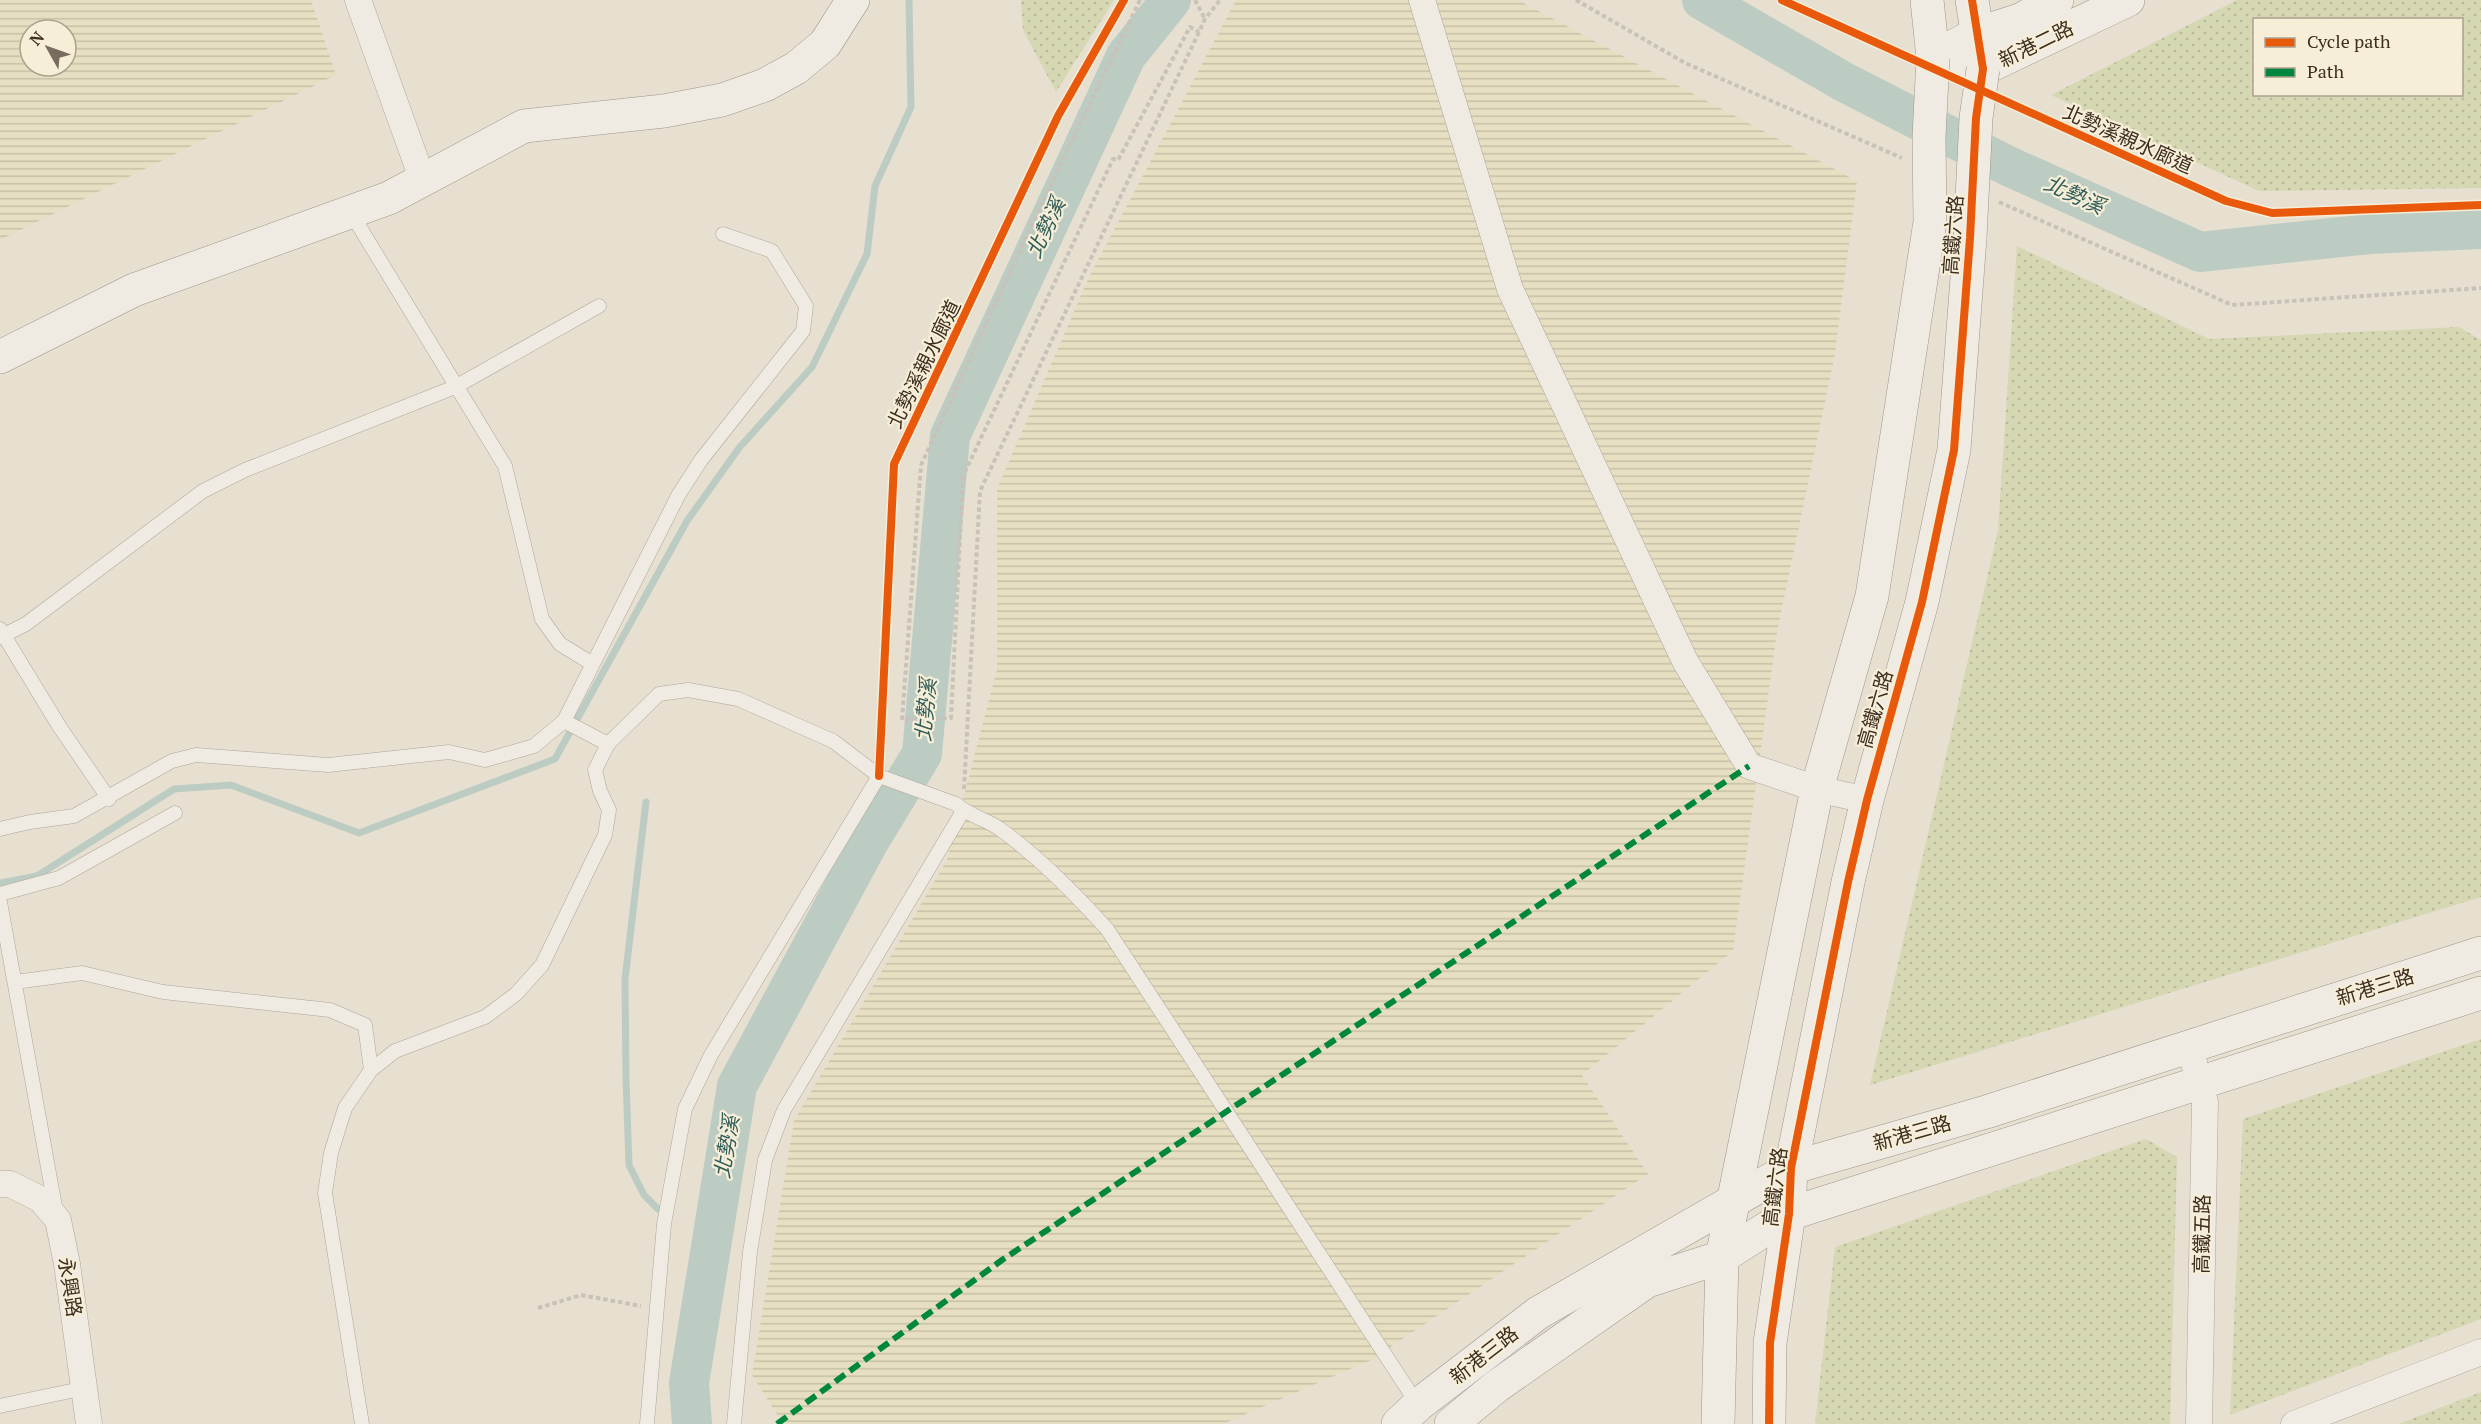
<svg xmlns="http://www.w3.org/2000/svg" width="2481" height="1424" font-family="'PT Serif','Noto Sans TC',serif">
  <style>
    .farmland { fill: url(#farmland-rules); fill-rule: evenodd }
    .grass { fill: url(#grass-dots); fill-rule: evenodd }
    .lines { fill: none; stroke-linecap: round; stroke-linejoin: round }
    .stream { stroke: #bcccc2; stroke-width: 7 }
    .river { stroke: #bcccc2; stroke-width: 40 }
    .lane-casing { stroke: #ada599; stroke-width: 15 }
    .street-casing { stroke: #ada599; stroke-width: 27 }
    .secondary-casing { stroke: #9c958a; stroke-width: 34 }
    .path { stroke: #c8c2b9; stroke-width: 4; stroke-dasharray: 4.5 3; stroke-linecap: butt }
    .lane { stroke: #efebe3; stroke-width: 14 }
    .street { stroke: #efebe3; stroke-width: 26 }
    .secondary { stroke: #efebe3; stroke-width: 33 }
    .secondary-bridge-casing { stroke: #9c958a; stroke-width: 34; stroke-linecap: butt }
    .secondary-bridge { stroke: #efebe3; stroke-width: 33 }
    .quiet { stroke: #00873e; stroke-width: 6; stroke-dasharray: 12 6; stroke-linecap: butt }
    .cycleway-casing { stroke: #f7eed8; stroke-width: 11 }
    .cycleway { stroke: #e8590c; stroke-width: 8 }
    .labels { text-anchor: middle; stroke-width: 4.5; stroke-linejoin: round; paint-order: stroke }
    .street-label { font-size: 20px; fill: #3d2e20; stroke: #f7eed8 }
    .water-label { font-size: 21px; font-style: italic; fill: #2f5d5a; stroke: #f7eed8 }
  </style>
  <defs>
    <pattern id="farmland-rules" width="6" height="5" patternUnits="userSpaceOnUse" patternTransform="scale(1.5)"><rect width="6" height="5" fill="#e6dfc2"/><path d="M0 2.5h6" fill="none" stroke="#c6c0a6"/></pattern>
    <pattern id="grass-dots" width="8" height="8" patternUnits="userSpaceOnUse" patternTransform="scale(1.5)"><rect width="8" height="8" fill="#d6d7b3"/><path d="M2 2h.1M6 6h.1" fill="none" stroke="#b9b99a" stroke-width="1.8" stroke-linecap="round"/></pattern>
  </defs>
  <rect width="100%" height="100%" fill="#e7e0d1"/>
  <!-- farmland -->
  <g class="farmland">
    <path d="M 0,0 L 311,0 L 336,75 L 0,240 ZM 30,30 L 66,30 L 66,66 L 30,66 Z"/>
    <polygon points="1236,0 1518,0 1857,181 1835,354 1777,632 1733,951 1582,1075 1648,1174 1371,1360 1223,1424 787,1424 778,1416 752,1375 794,1121 947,860 997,670 997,489 1089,277"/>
  </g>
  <!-- grass -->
  <g class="grass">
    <polygon points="1021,0 1114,0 1056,92 1023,30"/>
    <path d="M 2237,0 L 2481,0 L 2481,188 L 2259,191 L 2051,95 ZM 2254,20 L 2462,20 L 2462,94 L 2254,94 Z"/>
    <polygon points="2017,246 2209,339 2459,327 2481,340 2481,897 1870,1085 1998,530"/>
    <polygon points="2481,1039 2481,1319 2230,1415 2243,1119"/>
    <polygon points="2146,1139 2177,1157 2170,1424 1815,1424 1835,1247"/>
    <polygon points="2481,1392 2481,1424 2398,1424"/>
  </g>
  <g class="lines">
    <!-- stream -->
    <g class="stream">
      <polyline points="646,802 625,979 626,1079 629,1165 644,1195 658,1209"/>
      <polyline points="0,883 37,876 174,789 231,785 359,833 555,759 687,521 739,448 812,367 867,254 875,186 911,107 909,0"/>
    </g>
    <!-- river -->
    <g class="river">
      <polyline points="1702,0 1844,82 2008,166 2200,252 2370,234 2481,229"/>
      <polyline points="692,1424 689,1383 737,1086 869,841 922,754 950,436 1126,56 1171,0"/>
    </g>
    <defs>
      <g id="lane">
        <polyline points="351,213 505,466 542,619 560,644 591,663"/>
        <polyline points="0,629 59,726 109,799"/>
        <polyline points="0,637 26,624 203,491 245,470 455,387 599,306"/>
        <path d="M 564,721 L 608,744 L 659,694 L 688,690 L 738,699 L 833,741 L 879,776 L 956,804 C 969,816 986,819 1000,829 C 1040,858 1074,893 1107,929 L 1418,1405"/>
        <polyline points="0,829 30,822 74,816 172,761 196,755 328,765 449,752 485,760 534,746 564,721 679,494 701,460 803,331 806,306 772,251 723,234"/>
        <polyline points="0,894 59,878 175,813"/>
        <polyline points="0,902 56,1212"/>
        <polyline points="15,982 82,973 163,992 330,1010 365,1025 371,1070"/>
        <polyline points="0,1406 85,1388"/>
        <polyline points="362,1424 325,1193 331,1153 345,1108 371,1070 395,1051 485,1017 516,994 542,965 605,835 609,810 600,791 595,770 608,744"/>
        <polyline points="647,1424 664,1224 685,1109 711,1055 879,776"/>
        <polyline points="734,1424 750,1252 765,1160 784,1110 963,811"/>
      </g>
      <g id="street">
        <polyline points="358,0 423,181"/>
        <polyline points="1422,0 1510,289 1685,661 1749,766 1817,789 1867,800"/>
        <polyline points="2189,1045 2205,1102 2199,1424"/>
        <polyline points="0,1184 10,1184 40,1199 58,1220 67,1264 89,1424"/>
        <polyline points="2294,1424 2481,1352"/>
      </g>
      <g id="secondary">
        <polyline points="1927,0 1933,58"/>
        <polyline points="1972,0 1981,56"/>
        <polyline points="1933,58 1983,69 2128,0"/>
        <polyline points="1933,58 1976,34 2020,20 2057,0"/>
        <polyline points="0,357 134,290 389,198 524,126 664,111 722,100 765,85 796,68 825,44 853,0"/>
        <polyline points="1398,1424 1418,1405 1538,1313 1791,1168 1986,1112 2481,953"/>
        <polyline points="1451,1424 1497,1386 1647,1281 1722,1257 1789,1214 2481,993"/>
        <polyline points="1718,1424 1722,1257 1817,789 1872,596 1930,222"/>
        <polyline points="1769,1424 1770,1343 1789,1214 1791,1168 1848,882 1867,800 1922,602 1954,450 1970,238"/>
      </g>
    </defs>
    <!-- lane casing -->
    <use href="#lane" class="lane-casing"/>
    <!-- street casing -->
    <use href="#street" class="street-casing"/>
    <!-- secondary casing -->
    <use href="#secondary" class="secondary-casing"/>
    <!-- path -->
    <g class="path">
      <polyline points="1140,0 1049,188 921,465 902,720 951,718 963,476 1113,159 1118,160 1190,27 1199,32"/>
      <polyline points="1195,0 1205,19"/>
      <polyline points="1576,0 1685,63 1902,158"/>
      <polyline points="1999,202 2232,305 2481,288"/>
      <polyline points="964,789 980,491 1199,32 1205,19 1220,0"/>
      <polyline points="538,1308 581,1295 641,1306"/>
    </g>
    <!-- lane -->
    <use href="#lane" class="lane"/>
    <!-- street -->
    <use href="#street" class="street"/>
    <!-- secondary -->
    <use href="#secondary" class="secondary"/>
    <defs>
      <g id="secondary-bridge">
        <polyline points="1930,222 1929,137 1933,58"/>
        <polyline points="1970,238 1976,118 1983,69"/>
      </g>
    </defs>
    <!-- secondary-bridge casing -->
    <use href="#secondary-bridge" class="secondary-bridge-casing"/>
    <!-- secondary-bridge -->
    <use href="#secondary-bridge" class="secondary-bridge"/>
    <!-- quiet -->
    <polyline class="quiet" points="777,1424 1002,1260 1749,766"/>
    <defs>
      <g id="cycleway">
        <polyline points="1782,0 2226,201 2272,213 2481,205"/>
        <polyline points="879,776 894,464 1058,116 1124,0"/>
        <polyline points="1769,1424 1770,1343 1789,1214 1791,1168 1848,882 1867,800 1922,602 1954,450 1970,238 1976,118 1983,69 1972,0"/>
      </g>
    </defs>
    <!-- cycleway casing -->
    <use href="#cycleway" class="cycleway-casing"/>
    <!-- cycleway -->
    <use href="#cycleway" class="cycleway"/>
  </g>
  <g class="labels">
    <!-- street labels -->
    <g class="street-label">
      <text transform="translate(2036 44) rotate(-26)" y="7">新港二路</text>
      <text transform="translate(2128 139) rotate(24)" y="7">北勢溪親水廊道</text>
      <text transform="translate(1953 235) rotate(-86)" y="7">高鐵六路</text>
      <text transform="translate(924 364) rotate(-64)" y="7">北勢溪親水廊道</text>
      <text transform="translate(1875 709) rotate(-74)" y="7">高鐵六路</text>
      <text transform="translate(2375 987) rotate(-17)" y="7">新港三路</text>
      <text transform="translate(1912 1133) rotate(-16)" y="7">新港三路</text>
      <text transform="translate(1775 1187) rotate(-83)" y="7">高鐵六路</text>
      <text transform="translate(2202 1234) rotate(-89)" y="7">高鐵五路</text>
      <text transform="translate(70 1287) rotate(81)" y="7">永興路</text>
      <text transform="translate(1484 1355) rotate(-38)" y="7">新港三路</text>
    </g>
    <!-- water labels -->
    <g class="water-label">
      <text transform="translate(2074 195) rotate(24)" y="7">北勢溪</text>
      <text transform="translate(1046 228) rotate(-65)" y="7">北勢溪</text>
      <text transform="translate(926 710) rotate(-85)" y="7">北勢溪</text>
      <text transform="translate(727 1147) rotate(-81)" y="7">北勢溪</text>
    </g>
  </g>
  <!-- legend -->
  <rect x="2253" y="18" width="210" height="78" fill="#f7eed8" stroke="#ada18e" stroke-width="1.5"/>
  <rect x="2265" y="38" width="30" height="9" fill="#e8590c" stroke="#ada18e" stroke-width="1.5"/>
  <text x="2307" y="48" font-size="18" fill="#3d2e20">Cycle path</text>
  <rect x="2265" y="68" width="30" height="9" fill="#00873e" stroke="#ada18e" stroke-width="1.5"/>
  <text x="2307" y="78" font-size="18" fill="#3d2e20">Path</text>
  <!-- north arrow -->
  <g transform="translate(48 48) rotate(310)"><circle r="28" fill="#f7eed8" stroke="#ada18e" stroke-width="1.5"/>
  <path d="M0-4.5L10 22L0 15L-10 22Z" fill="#786c5e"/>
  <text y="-9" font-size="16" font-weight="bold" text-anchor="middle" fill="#3d2e20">N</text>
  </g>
</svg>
